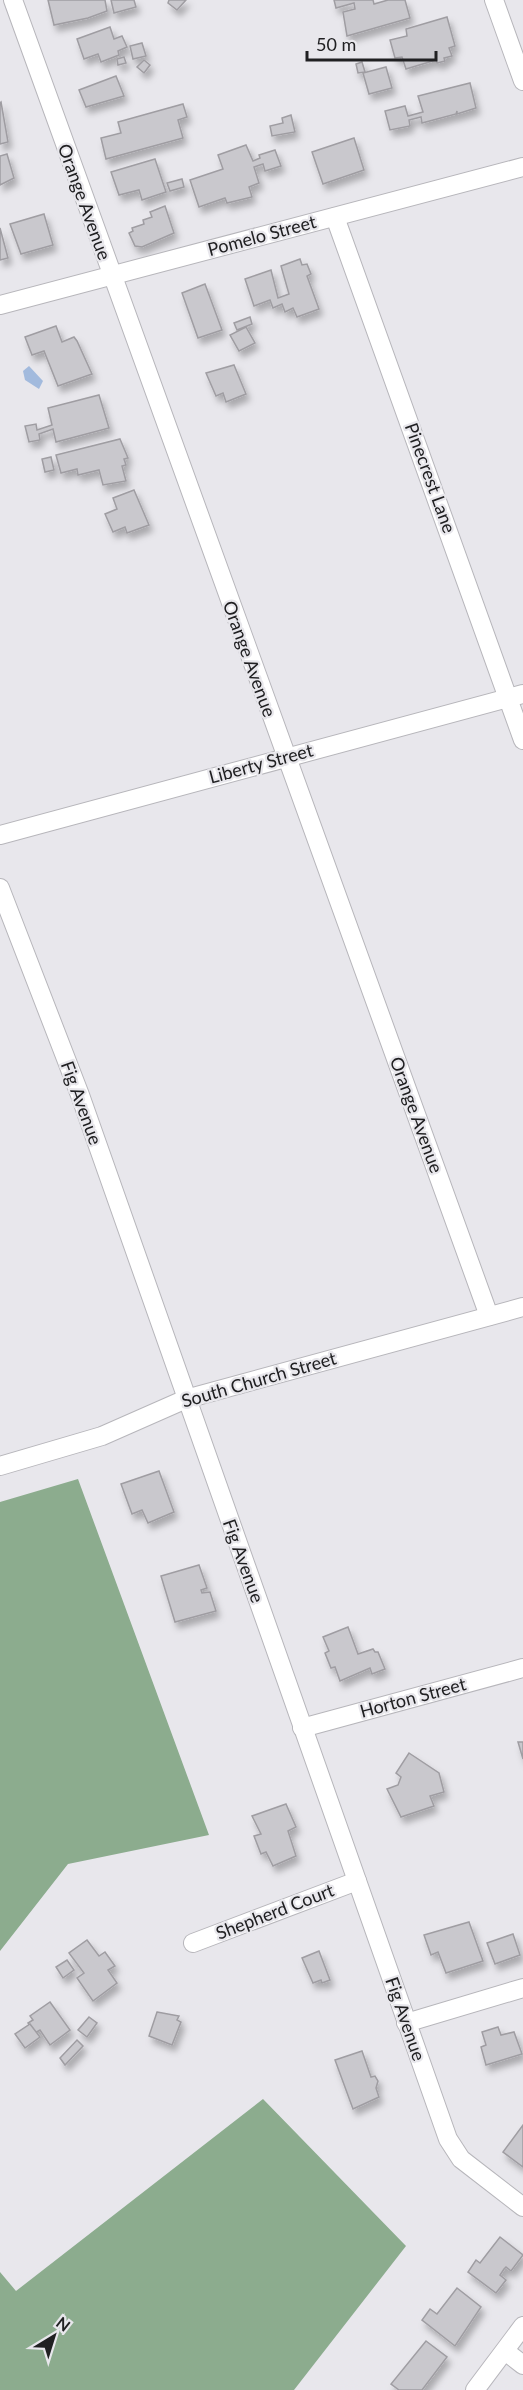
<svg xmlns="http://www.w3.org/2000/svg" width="523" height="2390" font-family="Lato,sans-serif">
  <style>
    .forest { fill: #8cac8e }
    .water { fill: #a2badd }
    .building { fill: #c9c8cd; stroke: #9f9da2; stroke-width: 1.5; filter: url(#shadow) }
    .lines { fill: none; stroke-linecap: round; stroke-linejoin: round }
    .street-casing { stroke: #b7b6bb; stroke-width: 20 }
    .street { stroke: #fff; stroke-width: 18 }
    .labels { text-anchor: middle; stroke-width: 4.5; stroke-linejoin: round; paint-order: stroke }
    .street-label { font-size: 18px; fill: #202022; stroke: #e8e7ec }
  </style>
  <defs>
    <filter id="shadow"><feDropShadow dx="3.5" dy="6" stdDeviation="3" flood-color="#0004"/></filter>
  </defs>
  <rect width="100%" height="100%" fill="#e8e7ec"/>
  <!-- forest -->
  <g class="forest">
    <polygon points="78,1479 209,1835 68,1864 0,1951 0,1502"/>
    <polygon points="263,2099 406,2246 294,2390 0,2390 0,2272 16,2291"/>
  </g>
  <!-- water -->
  <polygon class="water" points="29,366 43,381 39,389 25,380 23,371"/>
  <!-- building -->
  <g class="building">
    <polygon points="48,0 105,0 107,11 88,18 54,25"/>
    <polygon points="111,0 134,0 136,7 114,13"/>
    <polygon points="186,0 177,10 168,3 169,0"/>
    <polygon points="334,0 373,0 374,4 388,0 405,0 410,18 347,36 343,12 355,9 354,3 336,8"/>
    <polygon points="447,17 455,46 449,48 452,56 444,58 445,61 437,63 436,60 406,69 402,57 395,58 390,40 407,36 406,29"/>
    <polygon points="110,27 114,39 122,36 127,47 118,51 119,55 101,62 98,54 84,59 77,39"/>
    <polygon points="142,43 146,56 133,59 130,46"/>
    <polygon points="124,57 126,63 118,65 117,59"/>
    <polygon points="144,60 150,65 144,73 137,67"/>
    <polygon points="362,62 365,72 358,73 356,64"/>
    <polygon points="386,67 392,88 369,94 363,73"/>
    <polygon points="116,76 124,96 86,107 79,90"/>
    <polygon points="470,83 476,108 457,114 457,111 456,114 422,123 421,117 409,120 410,126 390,130 385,111 405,106 408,116 423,112 418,96"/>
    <polygon points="1,102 8,142 0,144 0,103"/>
    <polygon points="183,104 187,117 178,120 183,138 106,159 101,138 121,133 118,122"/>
    <polygon points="291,115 295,132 272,136 270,126 283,123 282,118"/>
    <polygon points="354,138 364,170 323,184 312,152"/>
    <polygon points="246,145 253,161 260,158 259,155 275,150 281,166 265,171 263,164 254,167 259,183 249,187 252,197 227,203 225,198 199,207 190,180 223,169 218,155"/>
    <polygon points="7,154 14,178 0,185 0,156"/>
    <polygon points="155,159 166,192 142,200 139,190 119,195 111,172"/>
    <polygon points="182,179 184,187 170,191 167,183"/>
    <polygon points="165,206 174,233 142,247 135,246 129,233 133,231 132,228 144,224 143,220 152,217 150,212"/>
    <polygon points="44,214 53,245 21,254 10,224"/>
    <polygon points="0,228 8,258 0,260"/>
    <polygon points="300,259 302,265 307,264 311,274 307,276 319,309 297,317 293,308 285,312 282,304 273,308 270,300 254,306 245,279 271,270 278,298 289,294 281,266"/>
    <polygon points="205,284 222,330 198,338 182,293"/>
    <polygon points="250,317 252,324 237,330 234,323"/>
    <polygon points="56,326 62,342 74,337 77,341 92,374 58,386 44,351 32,355 25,337"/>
    <polygon points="246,327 255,343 239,351 230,335"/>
    <polygon points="234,365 246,394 226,402 223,393 216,396 206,373"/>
    <polygon points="99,395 109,428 56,442 53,429 39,434 40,440 29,442 25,426 36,424 37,430 52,425 48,408"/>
    <polygon points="120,439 128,458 124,459 126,465 122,466 126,481 103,485 99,470 78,475 77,469 61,473 56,455"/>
    <polygon points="51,457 54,470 45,472 42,459"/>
    <polygon points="134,490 149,525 127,533 125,527 113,532 105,514 117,509 113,498"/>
    <polygon points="159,1471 174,1512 148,1523 142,1510 132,1514 121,1484"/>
    <polygon points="199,1565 207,1588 201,1590 202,1593 210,1592 216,1611 175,1622 161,1576"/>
    <polygon points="348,1627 358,1654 373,1649 375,1652 378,1652 385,1669 372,1674 370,1668 340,1681 335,1667 331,1668 325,1653 329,1651 323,1637"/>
    <polygon points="518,1742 523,1742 523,1759"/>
    <polygon points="409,1753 439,1773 444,1792 430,1796 434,1806 401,1817 387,1789 398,1785 401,1777 396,1773"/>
    <polygon points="286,1804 296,1827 288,1831 296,1856 273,1866 266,1852 261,1854 254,1836 261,1834 252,1816"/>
    <polygon points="469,1922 483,1961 446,1973 438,1952 431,1955 424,1935"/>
    <polygon points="513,1934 520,1955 495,1964 487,1943"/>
    <polygon points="87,1940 99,1956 105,1952 115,1966 108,1970 117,1983 93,2001 77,1978 84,1973 69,1953"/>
    <polygon points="319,1951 330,1980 322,1983 321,1980 313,1983 302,1958"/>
    <polygon points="67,1960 74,1970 63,1978 56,1967"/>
    <polygon points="50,2002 70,2030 50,2045 40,2030 35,2033 28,2023 33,2020 30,2016"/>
    <polygon points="157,2012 179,2016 177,2020 181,2022 172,2045 149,2036"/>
    <polygon points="89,2017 97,2023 87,2037 78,2030"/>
    <polygon points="30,2024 40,2037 25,2048 15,2034"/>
    <polygon points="498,2027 501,2035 514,2032 522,2054 486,2065 481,2047 486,2045 482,2032"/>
    <polygon points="77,2040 83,2046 65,2065 60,2058"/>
    <polygon points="362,2051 371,2077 375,2076 378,2081 376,2088 379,2097 353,2109 335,2060"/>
    <polygon points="523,2125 523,2167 503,2152"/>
    <polygon points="500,2237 523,2255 511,2271 506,2267 504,2269 500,2275 506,2280 496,2293 468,2272 476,2260 480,2263"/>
    <polygon points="457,2288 481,2307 455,2346 422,2320 430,2309 437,2314"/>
    <polygon points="426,2341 447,2357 422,2390 399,2390 391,2384"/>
  </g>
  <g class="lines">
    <defs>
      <g id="street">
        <polyline points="13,0 489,1316"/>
        <polyline points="494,0 523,81"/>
        <polyline points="335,217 523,740"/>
        <polyline points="0,305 523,167"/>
        <polyline points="0,835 523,694"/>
        <polyline points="0,888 80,1095 448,2139 461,2159 523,2207"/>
        <polyline points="0,1466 102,1436 186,1399 523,1307"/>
        <polyline points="302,1728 523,1668"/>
        <polyline points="193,1943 357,1881"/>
        <polyline points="406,2023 523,1988"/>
        <polyline points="505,2351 523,2365"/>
        <polyline points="475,2390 523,2326"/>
      </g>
    </defs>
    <!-- street casing -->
    <use href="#street" class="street-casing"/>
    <!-- street -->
    <use href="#street" class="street"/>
  </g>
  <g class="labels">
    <!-- street labels -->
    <g class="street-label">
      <text transform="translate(84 202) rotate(70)" y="6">Orange Avenue</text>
      <text transform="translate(262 236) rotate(-15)" y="6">Pomelo Street</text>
      <text transform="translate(430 478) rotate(70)" y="6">Pinecrest Lane</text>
      <text transform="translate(249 659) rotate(70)" y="6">Orange Avenue</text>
      <text transform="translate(261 764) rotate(-15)" y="6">Liberty Street</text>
      <text transform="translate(81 1103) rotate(70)" y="6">Fig Avenue</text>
      <text transform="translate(416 1115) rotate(70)" y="6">Orange Avenue</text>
      <text transform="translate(259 1380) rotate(-16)" y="6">South Church Street</text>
      <text transform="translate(243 1561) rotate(70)" y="6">Fig Avenue</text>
      <text transform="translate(413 1698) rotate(-15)" y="6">Horton Street</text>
      <text transform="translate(275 1912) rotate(-21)" y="6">Shepherd Court</text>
      <text transform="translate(405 2019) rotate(71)" y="6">Fig Avenue</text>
    </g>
  </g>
  <!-- north arrow -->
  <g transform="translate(54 2336) rotate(38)" stroke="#e8e7ec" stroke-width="4.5" paint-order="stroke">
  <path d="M0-4.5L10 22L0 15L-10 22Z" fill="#202022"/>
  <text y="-9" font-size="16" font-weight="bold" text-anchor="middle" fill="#202022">N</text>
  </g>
  <!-- scale -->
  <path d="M307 51v9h129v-9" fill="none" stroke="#202022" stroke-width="3"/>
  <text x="316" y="51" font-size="18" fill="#202022" stroke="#e8e7ec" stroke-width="4.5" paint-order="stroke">50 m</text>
</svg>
